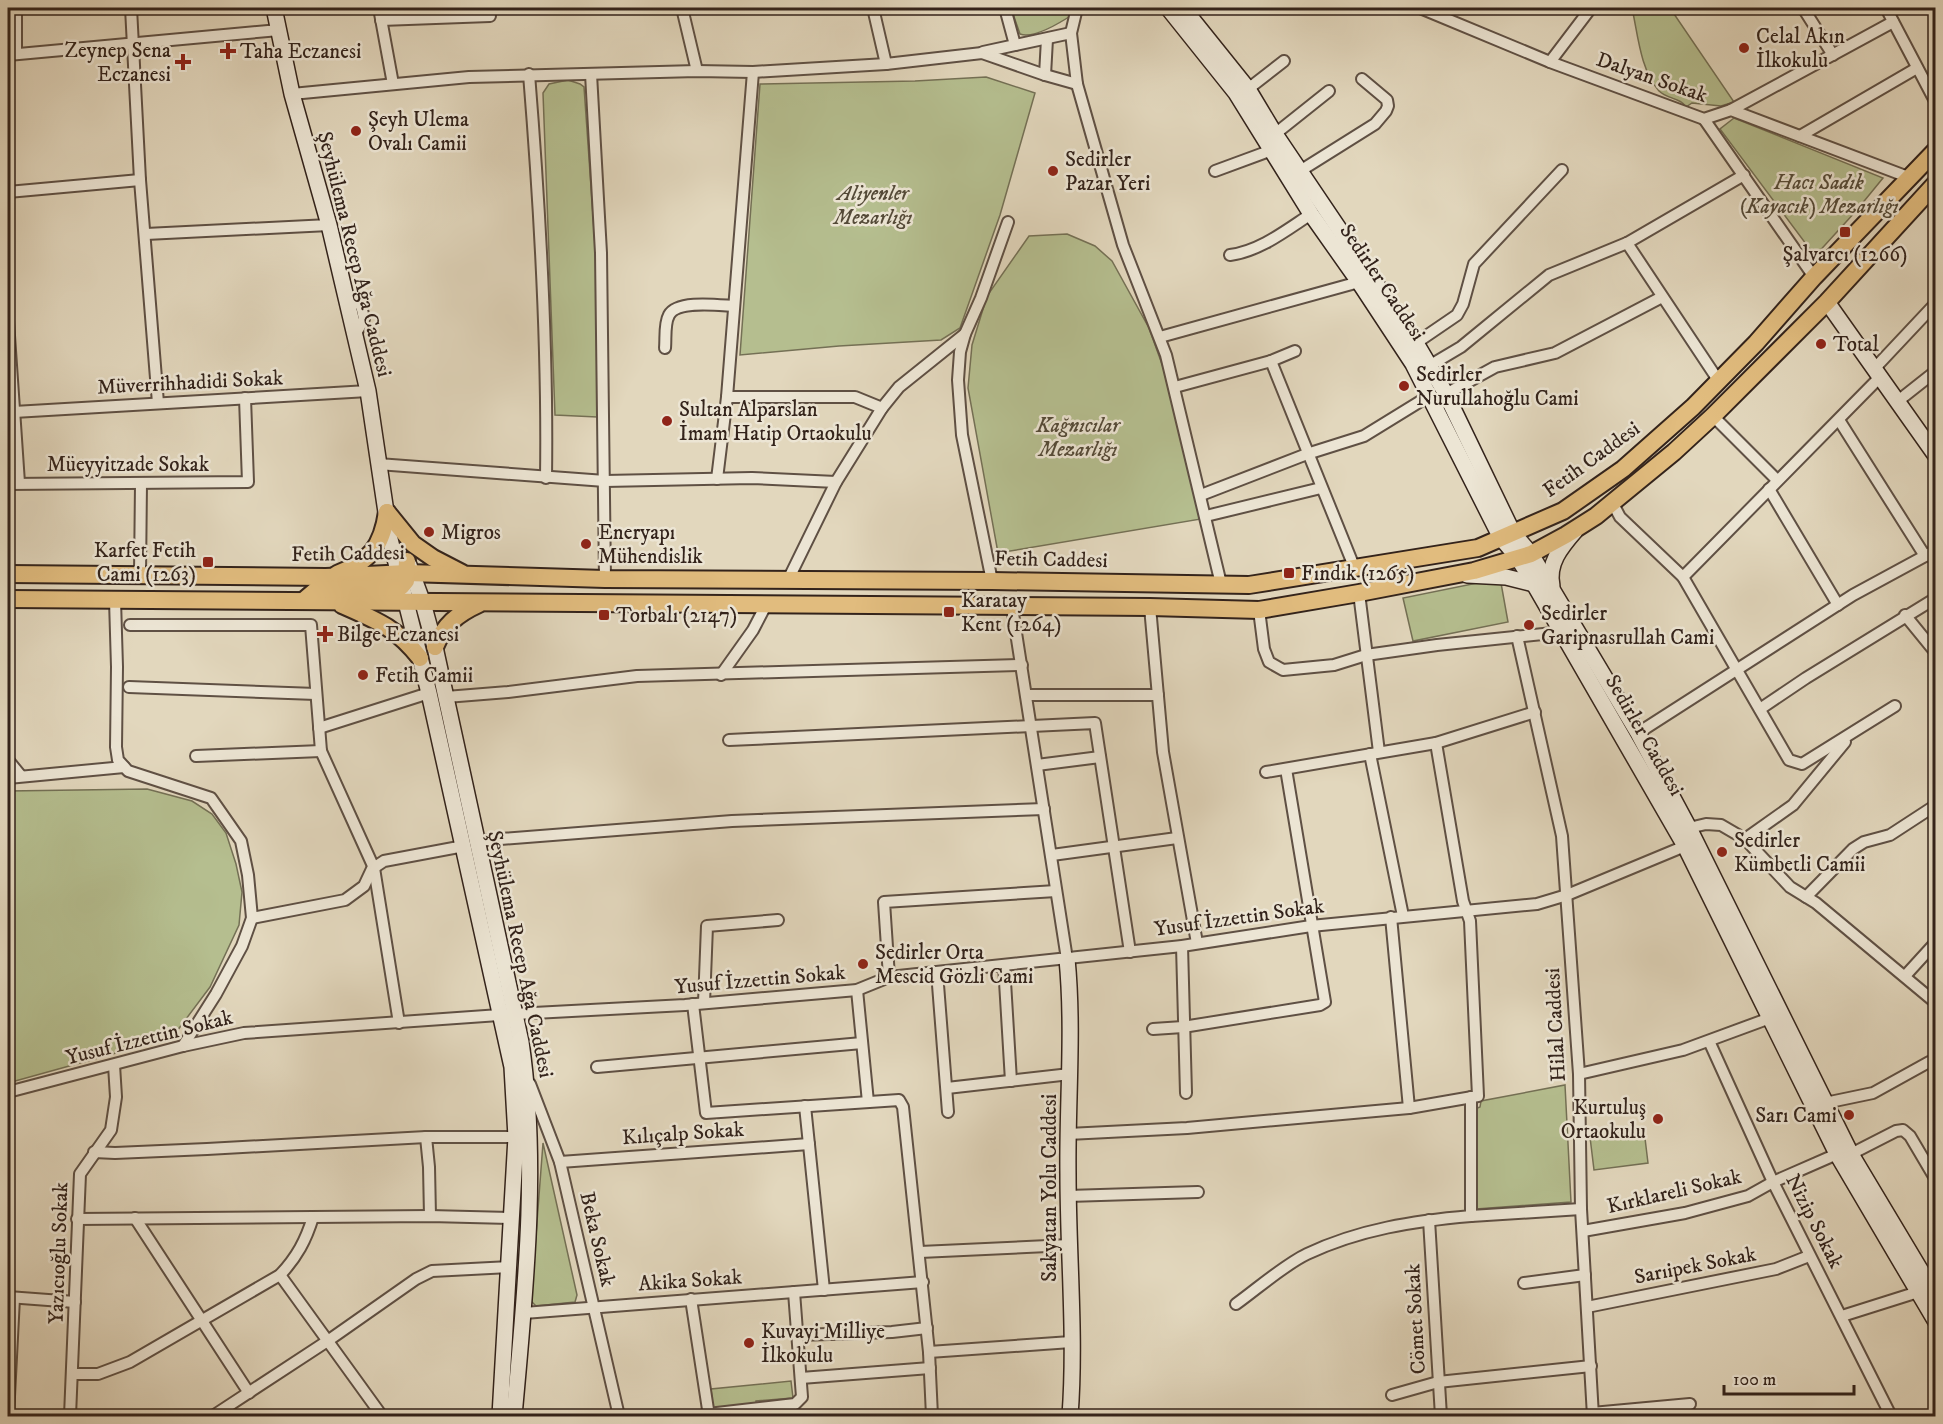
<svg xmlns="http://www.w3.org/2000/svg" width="1943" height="1424" font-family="'IM FELL DW Pica',serif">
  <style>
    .green { fill: #b5be8f; stroke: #747055; stroke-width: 1.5 }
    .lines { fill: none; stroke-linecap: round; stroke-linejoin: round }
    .street-casing { stroke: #5f5044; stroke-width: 14 }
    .secondary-casing { stroke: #33231b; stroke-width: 18 }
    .primary-casing { stroke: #33231b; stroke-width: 20 }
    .street { stroke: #ece5d4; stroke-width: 10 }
    .secondary { stroke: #ece5d4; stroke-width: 15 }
    .primary { stroke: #e1bc7e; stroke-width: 16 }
    .poi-dot { fill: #8f2418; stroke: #ece5d4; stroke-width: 2 }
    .labels { text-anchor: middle; stroke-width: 5; stroke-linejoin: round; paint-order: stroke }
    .poi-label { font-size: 21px; fill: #33231b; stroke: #ece5d4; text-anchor: start }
    .street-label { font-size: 21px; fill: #33231b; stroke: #ece5d4 }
    .park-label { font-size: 21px; font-style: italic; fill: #544a38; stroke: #ece5d4 }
  </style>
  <rect width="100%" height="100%" fill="#e2d7bd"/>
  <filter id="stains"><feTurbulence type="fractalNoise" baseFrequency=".00333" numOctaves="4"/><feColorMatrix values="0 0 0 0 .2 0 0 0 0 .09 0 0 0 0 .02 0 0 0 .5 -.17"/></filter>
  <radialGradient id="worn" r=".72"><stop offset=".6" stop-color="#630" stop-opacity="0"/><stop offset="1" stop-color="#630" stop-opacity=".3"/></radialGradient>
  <!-- green -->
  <g class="green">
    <path d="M 1011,8 L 1075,8 L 1075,13 C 1063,21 1034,39 1020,34 Z"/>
    <path d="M 1632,8 L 1670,8 L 1734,102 L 1721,106 L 1692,103 L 1686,107 C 1681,98 1667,99 1659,91 C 1640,69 1638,35 1632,8 Z"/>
    <polygon points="986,77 1035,93 1000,215 960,328 941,340 839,346 740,355 760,84 915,81"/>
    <polygon points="568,80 580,84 584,87 595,244 599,325 597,417 555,415 543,93 549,84"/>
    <polygon points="1734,118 1883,178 1856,211 1815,256 1720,129"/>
    <polygon points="1067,234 1095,246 1112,261 1149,328 1163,367 1201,519 998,553 968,388 972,345 987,296 1029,236"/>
    <polygon points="1487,581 1501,583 1508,622 1413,641 1403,598"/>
    <polygon points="147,789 192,801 212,814 226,833 236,864 242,892 239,925 210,987 177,1031 116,1053 8,1083 8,791"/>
    <polygon points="1565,1085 1571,1202 1476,1209 1475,1109 1480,1107 1481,1101"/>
    <polygon points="1644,1130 1648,1163 1594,1170 1590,1137"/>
    <polygon points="543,1143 577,1295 575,1302 536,1306 531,1301"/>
    <polygon points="791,1381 793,1398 756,1401 756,1405 713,1409 711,1389"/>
  </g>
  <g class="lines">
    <defs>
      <g id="street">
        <polyline points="131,8 140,180 158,403"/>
        <polyline points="379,8 393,84"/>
        <polyline points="682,8 697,71"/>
        <polyline points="873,8 886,64"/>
        <polyline points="1005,8 1015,45"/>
        <polyline points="1077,8 1071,33 1077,84 1123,245 1166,355 1221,584"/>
        <polyline points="1420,8 1550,62 1704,119 1731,110 1908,177"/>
        <polyline points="1803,8 1833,55"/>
        <polyline points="1886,8 1936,103"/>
        <polyline points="381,20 490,16"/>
        <polyline points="983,52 1071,33"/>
        <polyline points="16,54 16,8"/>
        <polyline points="8,55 279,30"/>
        <polyline points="1550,62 1591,8"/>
        <path d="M 529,74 C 540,209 548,343 546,478"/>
        <polyline points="591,74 601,253 605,579"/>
        <polyline points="1045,75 1047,39"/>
        <polyline points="1248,89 1284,61"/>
        <polyline points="292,94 469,77 697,71 753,72 886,64 982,53 1045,75 1077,84"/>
        <polyline points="1731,110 1893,22"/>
        <polyline points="1704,119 1814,277"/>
        <polyline points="1275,134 1329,91"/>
        <polyline points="1800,136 1917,68"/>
        <polyline points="1215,171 1272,150"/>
        <polyline points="1300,171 1375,124 1386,111 1388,106 1387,100 1362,79"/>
        <polyline points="8,192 140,180"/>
        <polyline points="146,234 329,225"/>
        <polyline points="1627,243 1718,380"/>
        <path d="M 1230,255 C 1260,251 1285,231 1311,214"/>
        <polyline points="346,299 361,305 364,319 355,335"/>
        <polyline points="8,321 19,483"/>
        <polyline points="1160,337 1359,282 1363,278"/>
        <polyline points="1416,343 1457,315 1463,304 1474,264 1562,170"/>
        <path d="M 665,348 C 666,338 664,324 669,315 C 677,300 717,305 733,306"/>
        <polyline points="1271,361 1355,569"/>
        <polyline points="1429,366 1461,347 1549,275 1627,243 1744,175"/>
        <polyline points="1874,369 1936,303"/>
        <polyline points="1175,387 1271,361 1295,351"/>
        <polyline points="1446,394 1495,367 1555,353 1662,297"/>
        <polyline points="727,397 855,397 882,408"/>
        <polyline points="1898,401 1936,371"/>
        <polyline points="14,412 368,391"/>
        <polyline points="1713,416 1777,480"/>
        <polyline points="1839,420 1925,556"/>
        <polyline points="378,464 605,481 752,478 836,482"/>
        <polyline points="717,479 727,397 753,72"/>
        <polyline points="8,484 248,482 245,398"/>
        <polyline points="1769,489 1838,605"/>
        <polyline points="1201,495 1307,454 1364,436 1429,396"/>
        <polyline points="1612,502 1620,517 1683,577 1789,760 1802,764 1895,706"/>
        <polyline points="1206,516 1321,488"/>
        <polyline points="140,574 141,484"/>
        <polyline points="1683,577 1880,377"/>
        <polyline points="788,580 836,482 882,408 899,387 965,334"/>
        <polyline points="992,581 962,435 958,380 960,352 965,334 981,298 1008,222"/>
        <polyline points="1359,593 1379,752"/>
        <polyline points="115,600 117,667 116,747 118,760 128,771 211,798 241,841 248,875 252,918 242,946 216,994 183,1046"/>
        <polyline points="1012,607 1067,959"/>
        <polyline points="1150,607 1163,752 1197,943"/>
        <polyline points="1259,610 1264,649 1269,662 1283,670 1334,665 1366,655 1437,645 1562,632"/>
        <polyline points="1905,615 1936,653"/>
        <polyline points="130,625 311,625 321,751 374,868 399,1023"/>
        <polyline points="1517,636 1562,836 1579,1074 1581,1209 1593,1416"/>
        <polyline points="721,675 753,630 766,605"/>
        <polyline points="129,687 316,694"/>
        <polyline points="1026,695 1158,695"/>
        <polyline points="446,697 508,692 637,676 1022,665"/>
        <polyline points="1760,709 1806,678 1936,598"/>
        <polyline points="319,728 429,693"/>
        <polyline points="1638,733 1853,595 1936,550"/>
        <polyline points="729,740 1095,723 1130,952"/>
        <polyline points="1370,754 1403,916"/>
        <polyline points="196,756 321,751"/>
        <polyline points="8,760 21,776"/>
        <polyline points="1037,765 1100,757"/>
        <polyline points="1266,772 1436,743 1535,712"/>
        <polyline points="8,778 124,767"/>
        <polyline points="1745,839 1793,805 1845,742"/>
        <polyline points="476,841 732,821 1044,809"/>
        <polyline points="1052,855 1177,838"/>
        <polyline points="1806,897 1853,849 1864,842 1890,835 1936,805"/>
        <polyline points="1391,917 1409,1108"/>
        <polyline points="252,918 345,900 364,886 372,869 384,861 464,846"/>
        <polyline points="1182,946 1186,1093"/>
        <polyline points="1004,965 1011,1081"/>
        <polyline points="937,972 948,1112"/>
        <polyline points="1905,976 1936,942"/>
        <polyline points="889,977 884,902 1056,891"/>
        <polyline points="857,990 868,1102"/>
        <polyline points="704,1003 707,926 778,920"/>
        <polyline points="693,1004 706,1113 899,1100 903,1107 929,1352 932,1416"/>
        <polyline points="1153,1029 1183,1027 1320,1005 1325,1002 1286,769"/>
        <polyline points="1709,1041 1773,1182 1891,1416"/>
        <polyline points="597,1067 862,1043"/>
        <polyline points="1579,1074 1683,1050 1770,1018"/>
        <polyline points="530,1084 560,1162 619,1416"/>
        <polyline points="947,1088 1070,1074"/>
        <polyline points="8,1092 183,1046 244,1033 515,1014 685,1005 857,990 889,977 1182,946 1311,926 1537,904 1567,895 1685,846 1689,828 1706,824 1721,825 1745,839 1790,887 1816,903 1936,1003"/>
        <polyline points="1825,1103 1873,1093 1929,1062"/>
        <polyline points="805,1106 824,1290"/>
        <polyline points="1068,1134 1187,1128 1409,1108 1478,1096 1470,921 1463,901 1436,743"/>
        <polyline points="426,1137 429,1167 430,1216"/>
        <polyline points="94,1152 115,1153 207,1149 426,1137 516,1137"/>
        <polyline points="1851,1154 1896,1131 1903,1130 1910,1136 1936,1180"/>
        <polyline points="560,1162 809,1144"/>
        <polyline points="1068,1196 1198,1192"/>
        <polyline points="1471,1216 1581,1209"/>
        <polyline points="135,1218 249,1393"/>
        <polyline points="77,1219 430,1216 513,1218"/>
        <polyline points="1429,1220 1441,1416"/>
        <polyline points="1583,1231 1685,1213 1748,1196 1773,1182 1837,1154"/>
        <polyline points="920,1252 1069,1245"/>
        <polyline points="280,1275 382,1416"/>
        <polyline points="1524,1283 1585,1275"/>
        <polyline points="8,1297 75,1302"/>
        <polyline points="691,1299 709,1416"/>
        <path d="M 1236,1304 C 1257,1289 1284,1265 1307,1254 C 1360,1229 1414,1221 1471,1216 L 1471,1097"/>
        <polyline points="1587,1307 1776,1269 1809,1256"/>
        <polyline points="524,1313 923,1282"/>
        <polyline points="1842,1316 1918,1292"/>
        <polyline points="798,1335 892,1332 927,1328"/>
        <polyline points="929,1352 1071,1342"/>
        <path d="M 72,1374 L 98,1374 L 130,1362 L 280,1275 C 297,1257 306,1240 313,1217"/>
        <polyline points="801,1378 930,1368"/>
        <polyline points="1392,1395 1438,1382 1591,1366"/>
        <polyline points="1592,1413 1690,1404"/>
        <polyline points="708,1414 795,1404 802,1397 794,1292"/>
        <polyline points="8,1416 14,1298"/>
        <polyline points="70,1416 80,1174 111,1130 116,1097 114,1065"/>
        <polyline points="213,1416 329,1340 416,1279 432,1271 510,1267"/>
      </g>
      <g id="secondary">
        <polyline points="274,8 292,94 329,225 368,391 390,539 429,693 512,1067 516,1137 500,1416"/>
        <polyline points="1168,8 1236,93 1311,214 1359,282 1413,364 1501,538 1518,558 1534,584 1685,846 1837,1154 1936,1322"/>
        <polyline points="1183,8 1248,89 1275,134 1416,343 1446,394 1513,533 1531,554 1638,733 1689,828 1851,1154 1936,1296"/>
        <polyline points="1827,302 1936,456"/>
        <path d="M 409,565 L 423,603 L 435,647 L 521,1042 C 539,1166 525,1293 514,1416"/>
        <polyline points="1467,575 1506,577 1534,584"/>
        <path d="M 1552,586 C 1547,564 1561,547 1575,531"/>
        <path d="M 1067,959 C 1074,1031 1067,1103 1068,1174 C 1068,1255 1076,1336 1070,1416"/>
      </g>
      <g id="primary">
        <polyline points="387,512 413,544 433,558 462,573"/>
        <polyline points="8,574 326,577 407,573 605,579 992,581 1249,585 1478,548 1563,511 1623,469 1693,407 1756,343 1814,277 1936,150"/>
        <path d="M 337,574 C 370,561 382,547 387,512"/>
        <polyline points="8,599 1150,607 1259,610 1359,593 1474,571 1531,554 1566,535 1596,516 1674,452 1713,416 1827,302 1936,183"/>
        <polyline points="303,601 316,590 401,587 406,581 407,561"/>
        <path d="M 342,605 C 376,620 397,628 420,658"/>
        <path d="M 435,647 C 444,625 457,614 479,604"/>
      </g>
    </defs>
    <!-- street casing -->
    <use href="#street" class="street-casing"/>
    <!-- secondary casing -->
    <use href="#secondary" class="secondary-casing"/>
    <!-- primary casing -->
    <use href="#primary" class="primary-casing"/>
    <!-- street -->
    <use href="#street" class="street"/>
    <!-- secondary -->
    <use href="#secondary" class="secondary"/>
    <!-- primary -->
    <use href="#primary" class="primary"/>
  </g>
  <!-- markers -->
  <g class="poi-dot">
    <circle cx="1744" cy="48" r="6"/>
    <path d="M225 42h6v6h6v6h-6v6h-6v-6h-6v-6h6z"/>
    <path d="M180 53h6v6h6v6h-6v6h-6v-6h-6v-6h6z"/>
    <circle cx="356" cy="131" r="6"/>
    <circle cx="1053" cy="171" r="6"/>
    <rect x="1839" y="226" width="12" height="12" rx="3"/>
    <circle cx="1821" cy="344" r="6"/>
    <circle cx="1404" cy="386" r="6"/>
    <circle cx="667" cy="421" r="6"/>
    <circle cx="429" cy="532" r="6"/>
    <circle cx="586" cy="544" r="6"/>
    <rect x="202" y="556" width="12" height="12" rx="3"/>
    <rect x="1283" y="567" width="12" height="12" rx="3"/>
    <rect x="943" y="606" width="12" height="12" rx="3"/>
    <rect x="598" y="609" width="12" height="12" rx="3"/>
    <circle cx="1529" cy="625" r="6"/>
    <path d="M322 625h6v6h6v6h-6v6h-6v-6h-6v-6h6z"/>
    <circle cx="363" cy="675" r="6"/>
    <circle cx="1722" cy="852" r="6"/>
    <circle cx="863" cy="964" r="6"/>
    <circle cx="1849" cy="1115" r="6"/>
    <circle cx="1658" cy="1119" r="6"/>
    <circle cx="749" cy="1343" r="6"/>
  </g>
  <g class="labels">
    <!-- poi labels -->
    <g class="poi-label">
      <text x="1756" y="43">Celal Akın<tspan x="1756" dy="24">İlkokulu</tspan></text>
      <text x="171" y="57" text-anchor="end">Zeynep Sena<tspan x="171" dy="24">Eczanesi</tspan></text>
      <text x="240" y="58">Taha Eczanesi</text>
      <text x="368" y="126">Şeyh Ulema<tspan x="368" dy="24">Ovalı Camii</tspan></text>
      <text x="1065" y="166">Sedirler<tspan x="1065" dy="24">Pazar Yeri</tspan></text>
      <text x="1845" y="261" text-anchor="middle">Şalvarcı (1266)</text>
      <text x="1833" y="351">Total</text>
      <text x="1416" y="381">Sedirler<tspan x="1416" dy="24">Nurullahoğlu Cami</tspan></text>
      <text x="679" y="416">Sultan Alparslan<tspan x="679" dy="24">İmam Hatip Ortaokulu</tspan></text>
      <text x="441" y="539">Migros</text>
      <text x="598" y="539">Eneryapı<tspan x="598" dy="24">Mühendislik</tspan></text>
      <text x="196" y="557" text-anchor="end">Karfet Fetih<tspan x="196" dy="24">Cami (1263)</tspan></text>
      <text x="1301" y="580">Fındık (1265)</text>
      <text x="961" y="607">Karatay<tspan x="961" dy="24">Kent (1264)</tspan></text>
      <text x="1541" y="620">Sedirler<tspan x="1541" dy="24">Garipnasrullah Cami</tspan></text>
      <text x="616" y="622">Torbalı (2147)</text>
      <text x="337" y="641">Bilge Eczanesi</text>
      <text x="375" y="682">Fetih Camii</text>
      <text x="1734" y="847">Sedirler<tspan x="1734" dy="24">Kümbetli Camii</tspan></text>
      <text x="875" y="959">Sedirler Orta<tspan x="875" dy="24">Mescid Gözli Cami</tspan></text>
      <text x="1646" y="1114" text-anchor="end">Kurtuluş<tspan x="1646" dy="24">Ortaokulu</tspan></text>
      <text x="1837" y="1122" text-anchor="end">Sarı Cami</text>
      <text x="761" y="1338">Kuvayi Milliye<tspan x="761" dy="24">İlkokulu</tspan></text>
    </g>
    <!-- street labels -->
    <g class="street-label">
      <text transform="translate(1652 77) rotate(19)" y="7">Dalyan Sokak</text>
      <text transform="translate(355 254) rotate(76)" y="7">Şeyhülema Recep Ağa Caddesi</text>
      <text transform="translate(1383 282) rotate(56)" y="7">Sedirler Caddesi</text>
      <text transform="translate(190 382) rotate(-3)" y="7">Müverrihhadidi Sokak</text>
      <text transform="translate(1591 459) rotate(-36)" y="7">Fetih Caddesi</text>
      <text x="128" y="471">Müeyyitzade Sokak</text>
      <text transform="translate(348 553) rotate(-1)" y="7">Fetih Caddesi</text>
      <text transform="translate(1051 559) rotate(1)" y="7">Fetih Caddesi</text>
      <text transform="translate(1645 735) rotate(60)" y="7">Sedirler Caddesi</text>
      <text transform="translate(1239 917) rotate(-8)" y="7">Yusuf İzzettin Sokak</text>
      <text transform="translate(521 954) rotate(78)" y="7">Şeyhülema Recep Ağa Caddesi</text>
      <text transform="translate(760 979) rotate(-5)" y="7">Yusuf İzzettin Sokak</text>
      <text transform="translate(1555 1025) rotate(-93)" y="7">Hilal Caddesi</text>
      <text transform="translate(149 1037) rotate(-14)" y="7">Yusuf İzzettin Sokak</text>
      <text transform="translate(683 1133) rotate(-4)" y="7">Kılıçalp Sokak</text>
      <text transform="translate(1049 1188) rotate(-90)" y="7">Sakyatan Yolu Caddesi</text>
      <text transform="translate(1674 1191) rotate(-13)" y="7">Kırklareli Sokak</text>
      <text transform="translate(1815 1221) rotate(63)" y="7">Nizip Sokak</text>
      <text transform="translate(598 1239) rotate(77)" y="7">Beka Sokak</text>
      <text transform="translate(58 1253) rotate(-88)" y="7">Yazıcıoğlu Sokak</text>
      <text transform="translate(1695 1265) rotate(-11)" y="7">Sarıipek Sokak</text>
      <text transform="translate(690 1280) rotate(-4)" y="7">Akika Sokak</text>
      <text transform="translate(1415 1319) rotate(-93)" y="7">Cömet Sokak</text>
    </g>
    <!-- park labels -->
    <g class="park-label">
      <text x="1819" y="189">Hacı Sadık<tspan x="1819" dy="24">(Kayacık) Mezarlığı</tspan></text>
      <text x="873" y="200">Aliyenler<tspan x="873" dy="24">Mezarlığı</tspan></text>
      <text x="1078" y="432">Kağnıcılar<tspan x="1078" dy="24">Mezarlığı</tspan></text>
    </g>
  </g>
  <!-- margin -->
  <rect width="1943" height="1424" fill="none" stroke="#e2d7bd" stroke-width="30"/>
  <rect x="9" y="9" width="1925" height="1406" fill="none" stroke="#33231b" stroke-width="3"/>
  <rect x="15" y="15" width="1913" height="1394" fill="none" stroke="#33231b" stroke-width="1.5"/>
  <!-- scale -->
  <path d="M1724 1385v9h130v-9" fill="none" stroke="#33231b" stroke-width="3"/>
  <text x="1733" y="1385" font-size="18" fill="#33231b" stroke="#ece5d4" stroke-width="4.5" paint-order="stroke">100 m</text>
  <rect width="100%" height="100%" filter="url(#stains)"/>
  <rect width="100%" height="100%" fill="url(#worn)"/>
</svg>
